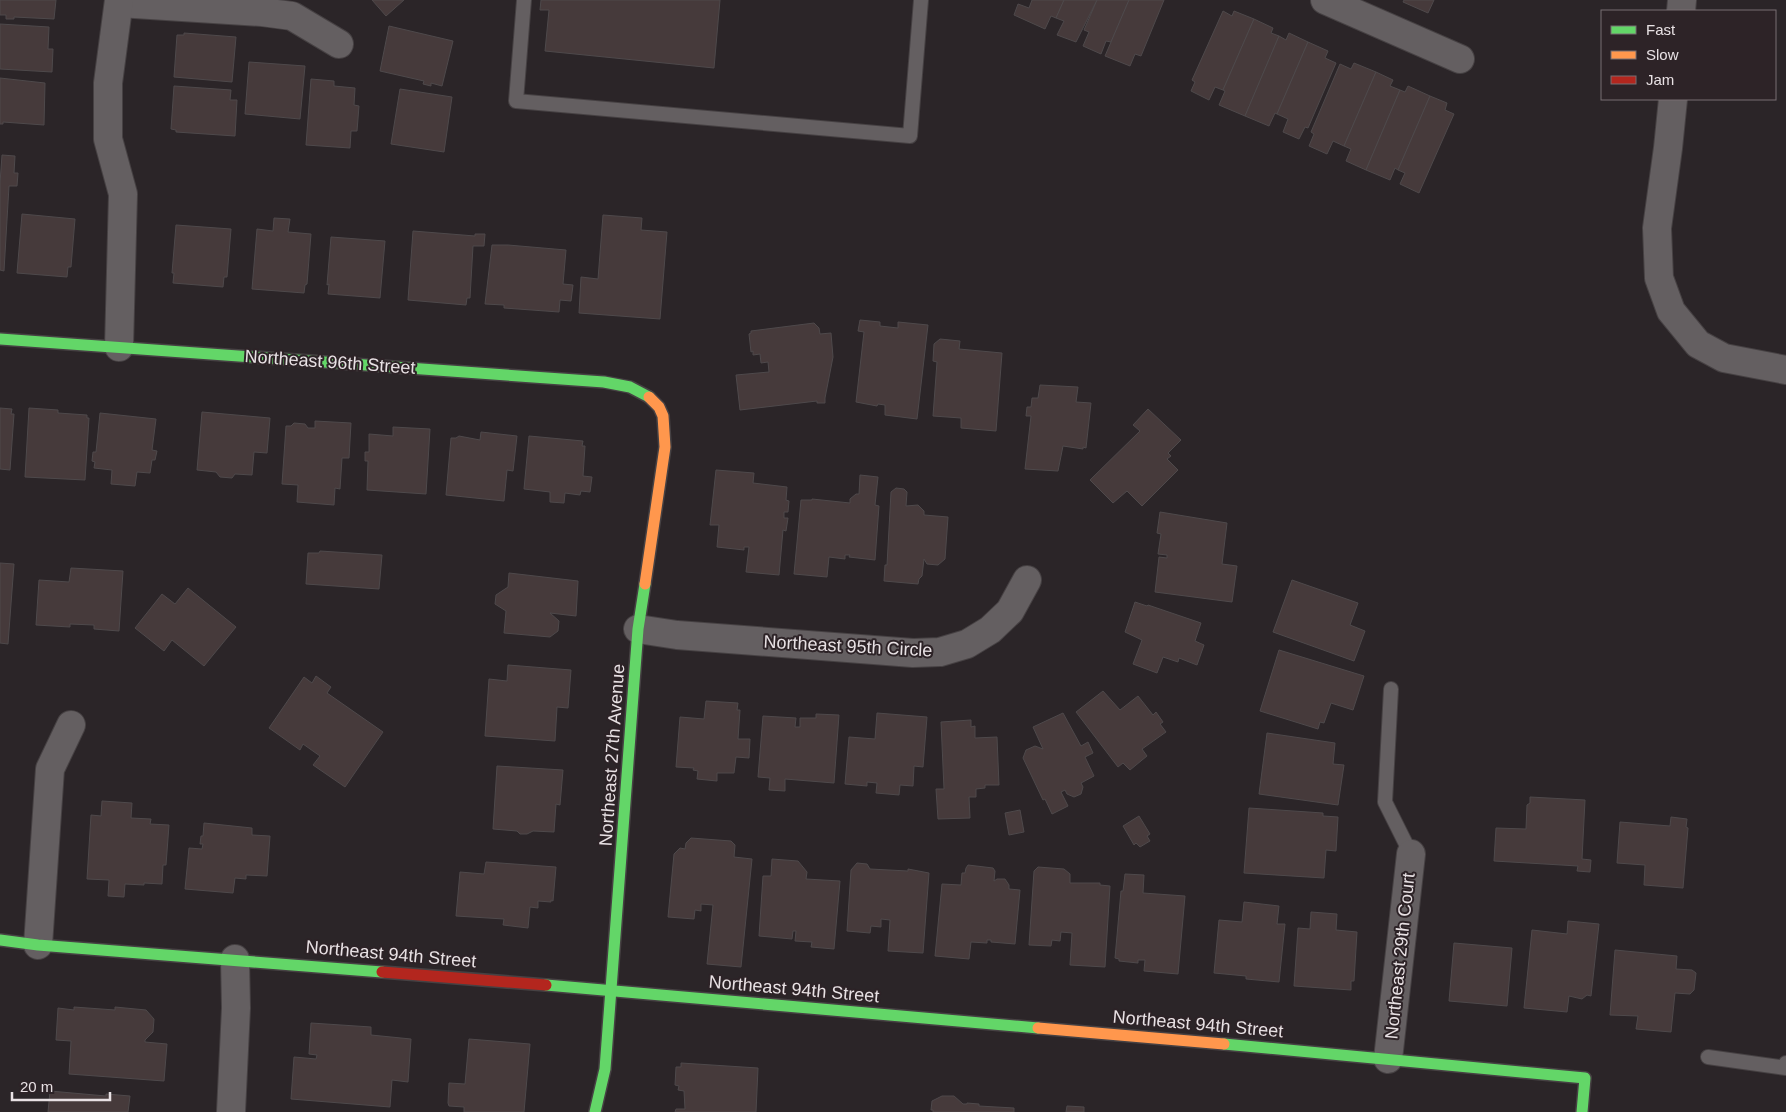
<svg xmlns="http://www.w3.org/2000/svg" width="1786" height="1112" font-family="Arial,sans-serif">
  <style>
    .building { fill: #463a3b; stroke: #4e494b }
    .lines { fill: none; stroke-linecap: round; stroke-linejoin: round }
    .lane-casing { stroke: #464143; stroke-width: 16 }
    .street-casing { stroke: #464143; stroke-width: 30 }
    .fast-casing { stroke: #464143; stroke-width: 14 }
    .slow-casing { stroke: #464143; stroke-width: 14 }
    .jam-casing { stroke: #464143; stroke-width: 14 }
    .lane { stroke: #645f61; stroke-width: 14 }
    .street { stroke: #645f61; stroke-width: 28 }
    .fast { stroke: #63d668; stroke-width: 11 }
    .slow { stroke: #ff974d; stroke-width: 11 }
    .jam { stroke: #b3261e; stroke-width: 11 }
    .labels { text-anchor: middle; stroke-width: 4; stroke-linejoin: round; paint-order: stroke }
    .street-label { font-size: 18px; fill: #e8e1e4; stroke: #2d2327 }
  </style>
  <rect width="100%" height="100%" fill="#2b2528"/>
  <!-- building -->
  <g class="building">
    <polygon points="0,0 56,0 54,19 14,17 14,19 6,19 6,15 0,15"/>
    <polygon points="372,0 404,0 386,16"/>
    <polygon points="541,0 720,0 714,68 545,51 549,10 540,10"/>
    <polygon points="1032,0 1064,0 1056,18 1051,16 1045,29 1014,15 1018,4 1029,8"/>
    <polygon points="1064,0 1097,0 1076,42 1057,35 1064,21 1056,18"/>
    <polygon points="1097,0 1129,0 1111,42 1106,41 1101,54 1083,46 1089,32 1084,30"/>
    <polygon points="1129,0 1164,0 1141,56 1135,54 1130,66 1105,56"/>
    <polygon points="1404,0 1434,0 1428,13 1403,2"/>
    <polygon points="1223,11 1232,16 1234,11 1254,19 1223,90 1215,87 1209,100 1191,91 1195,82 1192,80"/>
    <polygon points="1254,19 1273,28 1271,33 1279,36 1245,116 1219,105 1225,91 1223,90"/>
    <polygon points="0,24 49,27 48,49 53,49 52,72 0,69"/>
    <polygon points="389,26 453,41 442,86 431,83 431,86 423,84 424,81 380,71"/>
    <polygon points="184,33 236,37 232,82 174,77 177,35 184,35"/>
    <polygon points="1289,33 1308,42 1277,114 1275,113 1269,126 1245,116 1279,36 1286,40"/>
    <polygon points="1308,42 1328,51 1325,58 1336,63 1308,128 1305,127 1299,139 1283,132 1288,119 1277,114"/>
    <polygon points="249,62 305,66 300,119 245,114"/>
    <polygon points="1354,63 1376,72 1344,146 1333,141 1327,154 1309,146 1314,134 1311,132 1340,64 1351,69"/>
    <polygon points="1376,72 1393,80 1390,86 1400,90 1366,170 1346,161 1351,149 1344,146"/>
    <polygon points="0,78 45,83 44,125 3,122 3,124 0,124"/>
    <polygon points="311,79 334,81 334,86 355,88 354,105 359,106 357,131 351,131 350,148 306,145"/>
    <polygon points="174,86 231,90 230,100 237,100 235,136 176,132 176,130 171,129"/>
    <polygon points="1408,86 1430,96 1398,170 1395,168 1390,180 1366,170 1400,90 1405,92"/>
    <polygon points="400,89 452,97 444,152 391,144"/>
    <polygon points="1430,96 1447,103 1445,110 1454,114 1419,193 1400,184 1405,173 1398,170"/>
    <polygon points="2,155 15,156 14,173 18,173 17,186 9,186 4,271 0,270 0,183"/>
    <polygon points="22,214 75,219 71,267 68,267 67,277 17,273"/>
    <polygon points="603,215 642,218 641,230 667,232 660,319 579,313 581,277 598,279"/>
    <polygon points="274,218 290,219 288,232 311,234 307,284 305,285 304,293 252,289 257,229 273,231"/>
    <polygon points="176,225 231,229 227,277 224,277 223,287 173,283 174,273 172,273"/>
    <polygon points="413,231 475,236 475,234 485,234 484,246 473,246 470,298 467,298 466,305 408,300"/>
    <polygon points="331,237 385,241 380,298 328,294 329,284 327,285"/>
    <polygon points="492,245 508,245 566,250 563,284 573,285 571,301 560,300 559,312 504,308 504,305 485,304"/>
    <polygon points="860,320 880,322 880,326 898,328 898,322 928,325 917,419 885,415 885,405 878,404 877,406 856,402 864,332 858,331"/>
    <polygon points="814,323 819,328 820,334 831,333 833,357 825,398 825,403 817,403 817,401 740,410 736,375 769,372 768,362 761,363 760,354 753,355 753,351 751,352 749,334 751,333 751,331"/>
    <polygon points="940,339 960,341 959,349 1002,353 996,431 961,428 961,418 933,416 937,362 933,361 934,344"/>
    <polygon points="1040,385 1078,387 1076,402 1091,403 1086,448 1083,447 1083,449 1063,446 1058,471 1025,469 1031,416 1026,416 1027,407 1031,407 1032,398 1038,398"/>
    <polygon points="0,408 12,409 11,414 14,414 10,470 0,469"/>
    <polygon points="29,408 58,410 58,413 87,415 87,418 89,418 85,480 25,477"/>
    <polygon points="1148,409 1181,440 1168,453 1171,456 1167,459 1178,470 1142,506 1127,491 1113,503 1090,480 1140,431 1133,425"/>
    <polygon points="202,412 270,418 267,453 254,452 252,475 235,474 232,478 220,477 216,472 197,470"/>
    <polygon points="100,413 156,419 152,450 157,451 155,460 152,460 150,473 137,472 135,486 111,484 112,470 94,468 95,462 92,461 93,452 96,452"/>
    <polygon points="315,421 351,423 349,458 342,458 340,489 335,488 334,505 297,502 298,485 282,484 286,426 291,426 294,423 305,424 308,428 315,428"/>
    <polygon points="393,427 430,429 426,494 367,490 368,461 365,461 365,452 369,452 369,434 393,436"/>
    <polygon points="481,432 517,436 513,471 507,470 504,501 446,495 451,438 456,438 459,436 480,440"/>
    <polygon points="529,436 583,441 582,446 585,446 583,476 592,477 590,492 581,491 580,495 565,493 564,503 550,502 550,492 524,489"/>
    <polygon points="716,470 754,473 753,483 787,487 786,500 789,501 788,512 784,512 784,518 788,518 786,531 783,530 779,575 746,572 749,547 744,547 744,550 717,547 719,525 710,525"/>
    <polygon points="860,475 878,477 875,505 879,506 875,560 849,557 850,555 845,555 845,559 829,557 827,577 794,574 801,500 812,500 812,499 850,503 850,499 856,494 859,494"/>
    <polygon points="896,488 904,489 907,492 906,506 918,505 924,511 924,515 948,517 945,559 938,565 927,564 924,559 922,576 919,579 918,584 884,581 885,565 887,565 891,492"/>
    <polygon points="1160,512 1227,523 1222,564 1237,566 1232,602 1155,592 1159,557 1167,558 1167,555 1158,554 1161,534 1157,533"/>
    <polygon points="320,551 382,555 379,589 306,584 308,553 319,553"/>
    <polygon points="0,563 14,564 8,644 0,643"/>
    <polygon points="71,568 123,571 119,631 94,629 94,625 70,624 70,627 36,625 39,580 69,582"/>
    <polygon points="509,573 578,581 576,616 550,613 559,621 558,631 550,637 504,633 506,611 495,604 496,595 508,587"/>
    <polygon points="1292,580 1358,603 1350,625 1365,631 1354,661 1273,632"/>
    <polygon points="188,588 236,627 204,666 172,640 164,651 135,628 162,594 175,604"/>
    <polygon points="1135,602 1147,606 1148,605 1201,623 1195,641 1204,645 1197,665 1179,658 1178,662 1163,657 1157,673 1133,664 1142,640 1125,632"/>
    <polygon points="1279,650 1364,676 1353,710 1331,703 1324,723 1320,722 1318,729 1260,711"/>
    <polygon points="508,665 571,670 568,708 557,707 555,741 485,736 489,679 507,681"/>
    <polygon points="316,676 331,687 327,693 383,732 345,787 313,765 320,756 303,744 300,750 269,728 304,677 312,683"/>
    <polygon points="1103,691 1120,710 1138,696 1153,715 1156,712 1163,722 1160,724 1166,732 1142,749 1147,756 1130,770 1123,763 1118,767 1076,712"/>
    <polygon points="706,701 738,703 737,710 740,710 738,739 750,739 749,758 736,757 734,773 717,773 717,781 697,779 698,771 693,770 694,768 676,767 680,717 704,719"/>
    <polygon points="877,713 927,717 923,767 914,766 913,786 900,785 899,795 876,793 877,783 867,782 867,786 845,784 849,737 875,739"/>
    <polygon points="1063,713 1081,746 1088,742 1093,753 1085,757 1094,776 1081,783 1083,787 1081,794 1074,797 1067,794 1065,790 1061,792 1068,806 1052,814 1045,799 1043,800 1023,758 1026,750 1035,746 1043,749 1033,727"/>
    <polygon points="816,714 839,715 834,783 785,779 785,791 769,790 770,778 758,777 763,716 796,718 795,727 800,727 800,718 816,718"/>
    <polygon points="971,720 971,727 975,726 975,738 997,737 999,785 985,785 985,788 976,789 976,797 969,797 970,818 938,819 936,789 944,789 941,722"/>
    <polygon points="1267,733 1335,743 1333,764 1344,765 1338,805 1259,794"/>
    <polygon points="497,766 563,770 560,805 556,804 554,832 533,831 527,834 520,834 517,831 493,829"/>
    <polygon points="1530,797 1585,800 1582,859 1591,860 1590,872 1577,871 1578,866 1494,861 1496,828 1526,829 1527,805 1530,803"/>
    <polygon points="102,801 132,803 131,818 151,819 150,824 169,825 166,865 163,865 162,884 144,883 144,885 125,884 124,897 108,896 109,880 87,879 91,815 101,816"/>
    <polygon points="1249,808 1323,813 1323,816 1338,817 1336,851 1326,850 1324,878 1244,873"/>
    <polygon points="1020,810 1024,832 1009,835 1005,813"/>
    <polygon points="1139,816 1150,834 1147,836 1150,841 1140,847 1136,843 1134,845 1123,826"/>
    <polygon points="1671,817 1687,819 1686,827 1688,828 1683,888 1644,885 1645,865 1617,863 1620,822 1670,826"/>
    <polygon points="204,823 252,828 252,835 270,836 267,876 246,875 246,879 235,878 233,893 185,889 189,848 202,849 203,844 200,844 201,836 203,836"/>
    <polygon points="691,838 731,841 735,845 734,857 752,859 741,967 707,964 713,905 701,904 701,911 695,910 694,919 668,917 674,854 680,848 685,849 686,843"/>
    <polygon points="772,859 798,861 807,872 806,879 840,881 834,949 811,947 812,942 795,941 796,931 793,931 792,939 759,936 763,876 771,876"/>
    <polygon points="486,862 556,867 553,901 551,900 551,902 538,901 538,908 530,907 528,928 503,925 504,919 456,916 460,872 484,874"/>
    <polygon points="857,863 867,864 870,869 908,871 908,869 929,873 923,953 888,951 890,920 881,919 881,927 871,926 870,933 847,931 851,870"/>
    <polygon points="968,865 993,868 995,871 994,881 997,879 1005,879 1009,885 1009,889 1020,890 1015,944 991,942 991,940 987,940 987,943 971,942 969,959 935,956 942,884 961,885 962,873 965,873 966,868"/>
    <polygon points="1038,867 1064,869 1070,874 1070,883 1100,883 1100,885 1110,886 1105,967 1070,965 1072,933 1061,932 1060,941 1052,940 1051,946 1029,945 1034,871"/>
    <polygon points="1125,874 1144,875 1143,893 1185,896 1178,974 1144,971 1145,960 1138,960 1138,963 1119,961 1119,959 1115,958 1121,891 1123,891"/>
    <polygon points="1244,902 1279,906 1277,924 1285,924 1279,982 1246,979 1246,976 1214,973 1219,920 1242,922"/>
    <polygon points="1311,912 1337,914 1336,930 1357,932 1354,981 1351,981 1351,990 1294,986 1298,928 1310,929"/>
    <polygon points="1568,921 1599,924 1591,996 1587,995 1582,999 1569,996 1567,1012 1524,1008 1532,930 1567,934"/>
    <polygon points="1454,943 1512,948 1507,1006 1449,1001"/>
    <polygon points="1615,950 1677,956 1676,969 1692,970 1696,973 1694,990 1690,994 1675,993 1671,1032 1636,1029 1638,1016 1610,1015"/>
    <polygon points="74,1007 115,1010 115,1007 146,1010 154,1019 153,1032 145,1040 145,1042 167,1044 164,1081 69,1074 71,1041 56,1040 58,1008 74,1010"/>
    <polygon points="311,1023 371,1027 371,1035 411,1039 408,1082 392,1080 390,1107 291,1099 294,1057 316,1059 317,1055 309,1054"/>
    <polygon points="469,1039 530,1044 524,1112 464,1112 464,1107 449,1106 448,1103 449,1083 465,1084"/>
    <polygon points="681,1063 758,1068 756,1112 675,1112 676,1109 685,1109 684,1091 678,1090 679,1086 675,1085 676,1067 681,1067"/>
    <polygon points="50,1091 106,1096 106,1094 130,1096 128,1112 48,1112"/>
    <polygon points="942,1096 954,1096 963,1104 967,1104 967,1103 979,1104 979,1106 1014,1108 1014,1112 933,1112 933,1110 931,1110 932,1101"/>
    <polygon points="1067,1106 1084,1107 1084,1112 1066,1112"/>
  </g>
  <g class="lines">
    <defs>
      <g id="lane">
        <polyline points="524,0 516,101 910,136 921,0"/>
        <polyline points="1391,689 1385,802 1411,854"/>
        <polyline points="1708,1057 1786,1068 1786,1063"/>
      </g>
      <g id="street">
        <polyline points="1325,0 1460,59"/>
        <polyline points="119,3 262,12 292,16 339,44"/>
        <polyline points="1681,11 1682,0"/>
        <polyline points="1673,99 1668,148 1657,228 1659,278 1671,311 1698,344 1724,358 1786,370"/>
        <polyline points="119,347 123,194 108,139 108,83 119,0"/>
        <polyline points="638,629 677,635 913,653 940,652 967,644 990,630 1010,611 1027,580"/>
        <polyline points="38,945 50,769 71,725"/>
        <polyline points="1388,1059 1411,854"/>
        <polyline points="231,1112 236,1008 235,959"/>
      </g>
      <g id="fast">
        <polyline points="0,339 604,382 630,387 649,397"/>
        <polyline points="0,940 38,945 382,972"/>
        <polyline points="546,985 1038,1028"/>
        <polyline points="1224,1044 1585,1078 1582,1112"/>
        <polyline points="595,1112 605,1069 638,629 645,584"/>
      </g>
      <g id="slow">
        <polyline points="645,584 665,447 663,416 659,407 649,397"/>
        <polyline points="1038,1028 1224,1044"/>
      </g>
      <polyline id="jam" points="382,972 546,985"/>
    </defs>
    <!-- lane casing -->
    <use href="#lane" class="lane-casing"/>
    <!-- street casing -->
    <use href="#street" class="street-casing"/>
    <!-- fast casing -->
    <use href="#fast" class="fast-casing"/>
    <!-- slow casing -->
    <use href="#slow" class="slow-casing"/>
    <!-- jam casing -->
    <use href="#jam" class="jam-casing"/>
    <!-- lane -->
    <use href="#lane" class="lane"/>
    <!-- street -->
    <use href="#street" class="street"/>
    <!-- fast -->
    <use href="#fast" class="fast"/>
    <!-- slow -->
    <use href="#slow" class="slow"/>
    <!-- jam -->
    <use href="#jam" class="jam"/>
  </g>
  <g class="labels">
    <!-- street labels -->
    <g class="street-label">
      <text transform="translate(330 362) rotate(4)" y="6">Northeast 96th Street</text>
      <text transform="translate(848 646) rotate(3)" y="6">Northeast 95th Circle</text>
      <text transform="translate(612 755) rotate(-86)" y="6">Northeast 27th Avenue</text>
      <text transform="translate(391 954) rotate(5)" y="6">Northeast 94th Street</text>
      <text transform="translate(1400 956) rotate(-84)" y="6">Northeast 29th Court</text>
      <text transform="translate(794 989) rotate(5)" y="6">Northeast 94th Street</text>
      <text transform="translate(1198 1024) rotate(5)" y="6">Northeast 94th Street</text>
    </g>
  </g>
  <!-- legend -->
  <rect x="1601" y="10" width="175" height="90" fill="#2d2327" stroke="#786f73"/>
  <rect x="1611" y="26" width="25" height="8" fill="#63d668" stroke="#786f73"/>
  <text x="1646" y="35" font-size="15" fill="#e8e1e4">Fast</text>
  <rect x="1611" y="51" width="25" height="8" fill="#ff974d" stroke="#786f73"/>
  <text x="1646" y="60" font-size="15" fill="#e8e1e4">Slow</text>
  <rect x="1611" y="76" width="25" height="8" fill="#b3261e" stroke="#786f73"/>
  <text x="1646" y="85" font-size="15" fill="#e8e1e4">Jam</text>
  <!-- scale -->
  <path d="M12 1092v8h98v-8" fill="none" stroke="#e8e1e4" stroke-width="2.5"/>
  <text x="20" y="1092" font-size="15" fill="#e8e1e4" stroke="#2d2327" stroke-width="4" paint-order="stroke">20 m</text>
</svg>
